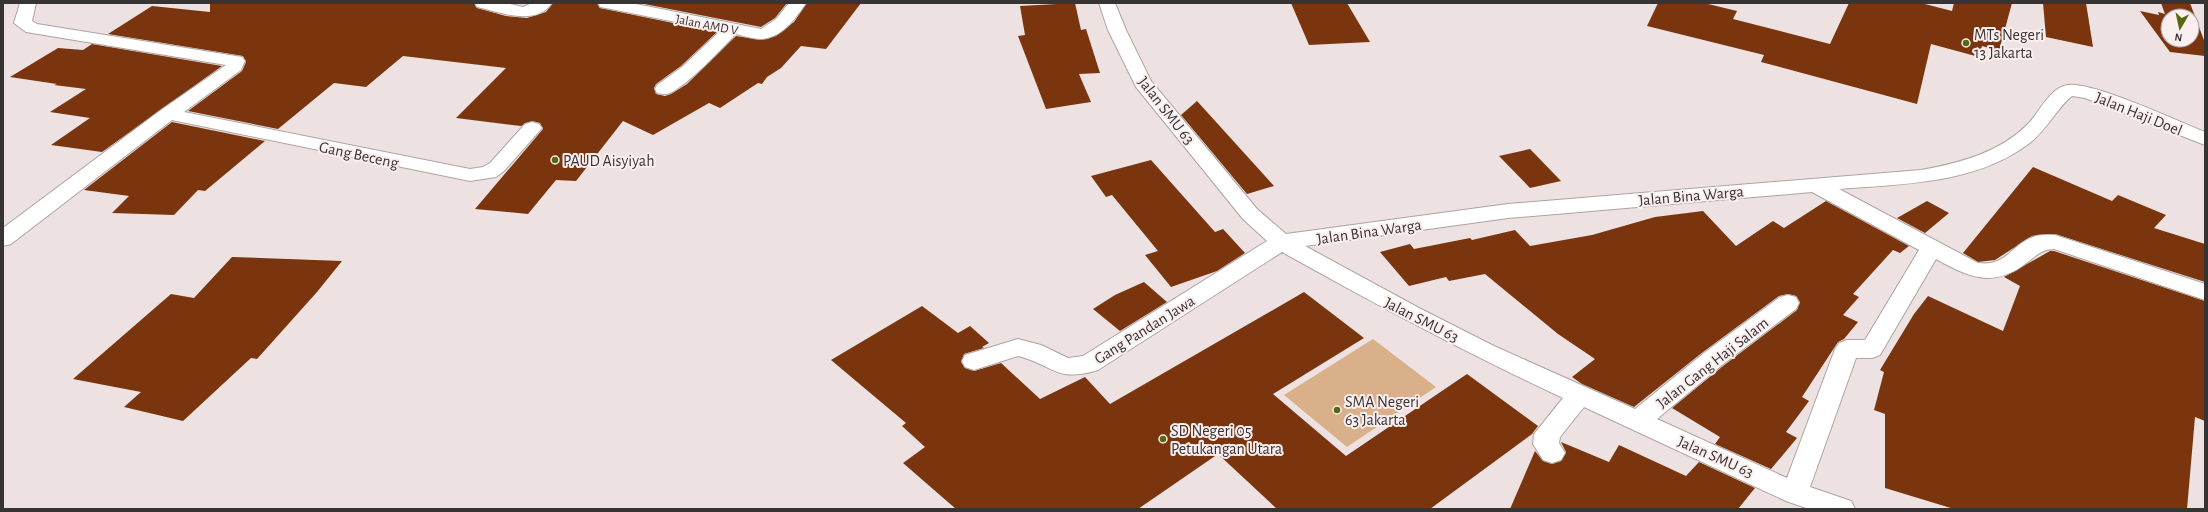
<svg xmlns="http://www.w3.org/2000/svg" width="2208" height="512" font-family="'Alegreya Sans',sans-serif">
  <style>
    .green { fill: #dab08a }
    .building { fill: #7a350e; fill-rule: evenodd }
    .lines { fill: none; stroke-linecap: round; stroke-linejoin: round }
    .minor-casing { stroke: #ada3a2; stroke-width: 2 }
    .minor { fill: #fff; fill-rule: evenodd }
    .poi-dot { fill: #586811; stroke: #faefee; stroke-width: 1.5 }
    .labels { text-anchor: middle; stroke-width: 4; stroke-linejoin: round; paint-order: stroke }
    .far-street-label { font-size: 13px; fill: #393434; stroke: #faefee }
    .poi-label { font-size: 16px; fill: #393434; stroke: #faefee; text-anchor: start }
    .street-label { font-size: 16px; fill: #393434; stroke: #faefee }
  </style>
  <rect width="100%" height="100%" fill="#ede2e1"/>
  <!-- green -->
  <polygon class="green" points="1373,339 1436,387 1347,447 1284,395"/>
  <!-- building -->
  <g class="building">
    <polygon points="210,3 474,3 477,8 506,16 527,18 546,12 553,3 597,3 600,8 717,32 681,66 656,84 654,88 656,94 665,96 671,94 687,84 736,36 761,40 776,36 794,22 807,3 861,3 826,49 801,46 781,68 767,77 762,84 758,83 720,108 709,103 653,135 623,121 576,181 556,180 528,214 475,209 543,129 540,123 532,121 521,126 456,118 506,68 403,56 366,87 334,83 278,129 188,111 242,71 246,62 243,56 108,34 152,6 210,12"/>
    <polygon points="639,3 787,3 775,18 761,27"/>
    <polygon points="1075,3 1081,30 1086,29 1100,73 1079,74 1091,102 1046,109 1018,36 1025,35 1020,6"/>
    <polygon points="1291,3 1347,3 1370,42 1309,45"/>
    <polygon points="1658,3 1704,3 1737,11 1733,19 1830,44 1849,3 1921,3 1952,11 1954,3 2012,3 1999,51 1982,46 1979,57 1931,44 1917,104 1761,62 1764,55 1647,26"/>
    <polygon points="2043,3 2086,3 2093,47 2046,37"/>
    <path d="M 2161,3 L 2190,3 L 2205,43 L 2205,56 L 2170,52 L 2140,11 L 2159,15 L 2158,12 L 2165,14 ZM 2168,16 L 2192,16 L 2192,40 L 2168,40 Z"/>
    <polygon points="92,44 222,66 102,152 51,145 90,118 50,112 86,89 54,85 57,84 10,77 58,48 83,50"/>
    <polygon points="1197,101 1274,186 1247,194 1181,115"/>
    <polygon points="172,122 265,141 205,191 198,190 174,215 112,213 129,196 84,190"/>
    <polygon points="1530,149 1561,181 1530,188 1499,156"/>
    <polygon points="1151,160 1215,232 1223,229 1245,253 1217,271 1171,287 1145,255 1158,251 1112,195 1106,197 1091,176"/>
    <polygon points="2033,167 2112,201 2118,195 2166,215 2154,228 2205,244 2205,282 2055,234 2032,236 1995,260 1978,262 1963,253"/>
    <polygon points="1826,201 1909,246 1900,253 1893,250 1853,294 1859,297 1843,315 1858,322 1844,339 1838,342 1802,397 1809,401 1786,432 1797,438 1771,469 1715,444 1720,437 1672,408 1723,366 1797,310 1800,302 1796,296 1788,294 1779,296 1703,352 1634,407 1582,384 1572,377 1595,359 1558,334 1485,274 1449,281 1446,277 1409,286 1380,252 1410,244 1414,249 1470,238 1472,240 1515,230 1530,246 1592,235 1655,217 1703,211 1736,246 1773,221 1784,228"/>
    <polygon points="1927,201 1949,213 1925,233 1897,218"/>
    <polygon points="2050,251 2054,251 2205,301 2205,421 2195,417 2187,509 1954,509 1885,488 1885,414 1874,410 1884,372 1880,370 1914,314 1928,296 2003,331 2020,286 2004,277"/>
    <polygon points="232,257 342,261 317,292 257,359 251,358 183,421 124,407 141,392 73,379 171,294 194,298"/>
    <polygon points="1144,282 1167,302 1120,331 1093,309 1115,295"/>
    <polygon points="1304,292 1364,338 1273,394 1346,456 1467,374 1538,426 1532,434 1430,509 1277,509 1218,454 1138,509 956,509 903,463 925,447 902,426 906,423 831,360 922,306 958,333 970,326 989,343 982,347 984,348 964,354 961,362 965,368 974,371 1001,363 1040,399 1085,377 1110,404"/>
    <polygon points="1561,442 1609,462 1619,445 1686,476 1699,462 1755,488 1738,509 1510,509 1535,451 1543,461 1552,464 1561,461 1566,452"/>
  </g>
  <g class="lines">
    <defs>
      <g id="minor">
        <polygon points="20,3 36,3 32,21 37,24 242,57 245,61 241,70 184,112 470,169 483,167 490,163 525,124 532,122 539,124 542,128 504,171 496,177 470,181 172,120 11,244 3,246 3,228 161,110 226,65 26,32 14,23"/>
        <path d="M 475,3 L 506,3 L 523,7 L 532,3 L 552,3 C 536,27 500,12 477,7 Z"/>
        <path d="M 598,3 L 631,3 L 761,29 L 776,19 L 789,3 L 806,3 C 796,18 782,38 761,39 C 754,39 744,36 736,34 C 721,49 688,85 670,93 C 665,95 662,94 657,93 L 655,89 L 657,85 L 682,67 L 720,31 L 606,8 L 600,7 Z"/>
        <path d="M 1099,3 L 1115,3 L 1126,30 L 1151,81 L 1257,209 L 1286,234 L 1508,204 L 1921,170 C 1960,163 1999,153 2028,124 C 2039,113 2050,87 2068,85 C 2094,82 2177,121 2205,132 L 2205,145 L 2085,98 L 2072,96 C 2055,110 2046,132 2027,145 C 1974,184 1902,184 1839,189 L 1978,263 C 2006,267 2011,245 2033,237 C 2040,234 2048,235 2055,235 L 2205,284 L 2205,300 L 2054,249 C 2041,249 2035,257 2025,264 C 1992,289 1967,276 1936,259 L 1880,355 L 1872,358 L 1856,358 L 1810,487 L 1851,501 L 1855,509 L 1809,509 L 1786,501 L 1584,407 L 1560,437 L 1559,443 L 1565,453 L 1561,460 L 1552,463 L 1543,460 L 1533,444 L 1534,434 L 1563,398 C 1466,353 1375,304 1282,252 L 1098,370 C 1055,383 1054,365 1018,356 L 974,370 L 965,367 L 962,361 L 965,355 L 1018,339 L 1041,345 L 1068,358 L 1083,356 L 1267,241 L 1243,219 L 1136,87 L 1108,30 ZM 1812,192 L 1919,250 L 1865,340 L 1847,340 L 1839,343 L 1835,349 L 1787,478 L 1657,419 L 1722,365 L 1796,309 L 1799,303 L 1796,297 L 1788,295 L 1780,297 L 1704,353 L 1635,409 L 1494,346 L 1419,308 L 1305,246 L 1508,218 Z"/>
      </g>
    </defs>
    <!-- minor casing -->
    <use href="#minor" class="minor-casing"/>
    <!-- minor -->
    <use href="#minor" class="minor"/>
  </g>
  <!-- markers -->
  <g class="poi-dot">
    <circle cx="1966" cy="43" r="4"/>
    <circle cx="555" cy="160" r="4"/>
    <circle cx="1337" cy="410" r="4"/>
    <circle cx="1163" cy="439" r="4"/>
  </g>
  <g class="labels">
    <!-- far-street labels -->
    <g class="far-street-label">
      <text transform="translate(707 24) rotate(11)" y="5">Jalan AMD V</text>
    </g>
    <!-- poi labels -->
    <g class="poi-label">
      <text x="1974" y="40">MTs Negeri<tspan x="1974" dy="18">13 Jakarta</tspan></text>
      <text x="563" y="166">PAUD Aisyiyah</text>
      <text x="1345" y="407">SMA Negeri<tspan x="1345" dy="18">63 Jakarta</tspan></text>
      <text x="1171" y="436">SD Negeri 05<tspan x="1171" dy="18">Petukangan Utara</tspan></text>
    </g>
    <!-- street labels -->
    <g class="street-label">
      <text transform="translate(1167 110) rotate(52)" y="6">Jalan SMU 63</text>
      <text transform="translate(2139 113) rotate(22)" y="6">Jalan Haji Doel</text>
      <text transform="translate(359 154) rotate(12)" y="6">Gang Beceng</text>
      <text transform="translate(1691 195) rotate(-5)" y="6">Jalan Bina Warga</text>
      <text transform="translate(1369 231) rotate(-8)" y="6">Jalan Bina Warga</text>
      <text transform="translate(1422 319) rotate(27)" y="6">Jalan SMU 63</text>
      <text transform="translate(1144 329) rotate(-32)" y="6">Gang Pandan Jawa</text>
      <text transform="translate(1712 362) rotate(-38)" y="6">Jalan Gang Haji Salam</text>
      <text transform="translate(1716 456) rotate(24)" y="6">Jalan SMU 63</text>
    </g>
  </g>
  <!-- border -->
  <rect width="2208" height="512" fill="none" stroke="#393434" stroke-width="8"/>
  <!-- north arrow -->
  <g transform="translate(2180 28) rotate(189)"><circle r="19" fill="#faefee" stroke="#ada4a4"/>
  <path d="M0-3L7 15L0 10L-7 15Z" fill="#586811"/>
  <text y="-6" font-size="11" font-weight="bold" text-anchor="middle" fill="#393434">N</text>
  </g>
</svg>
